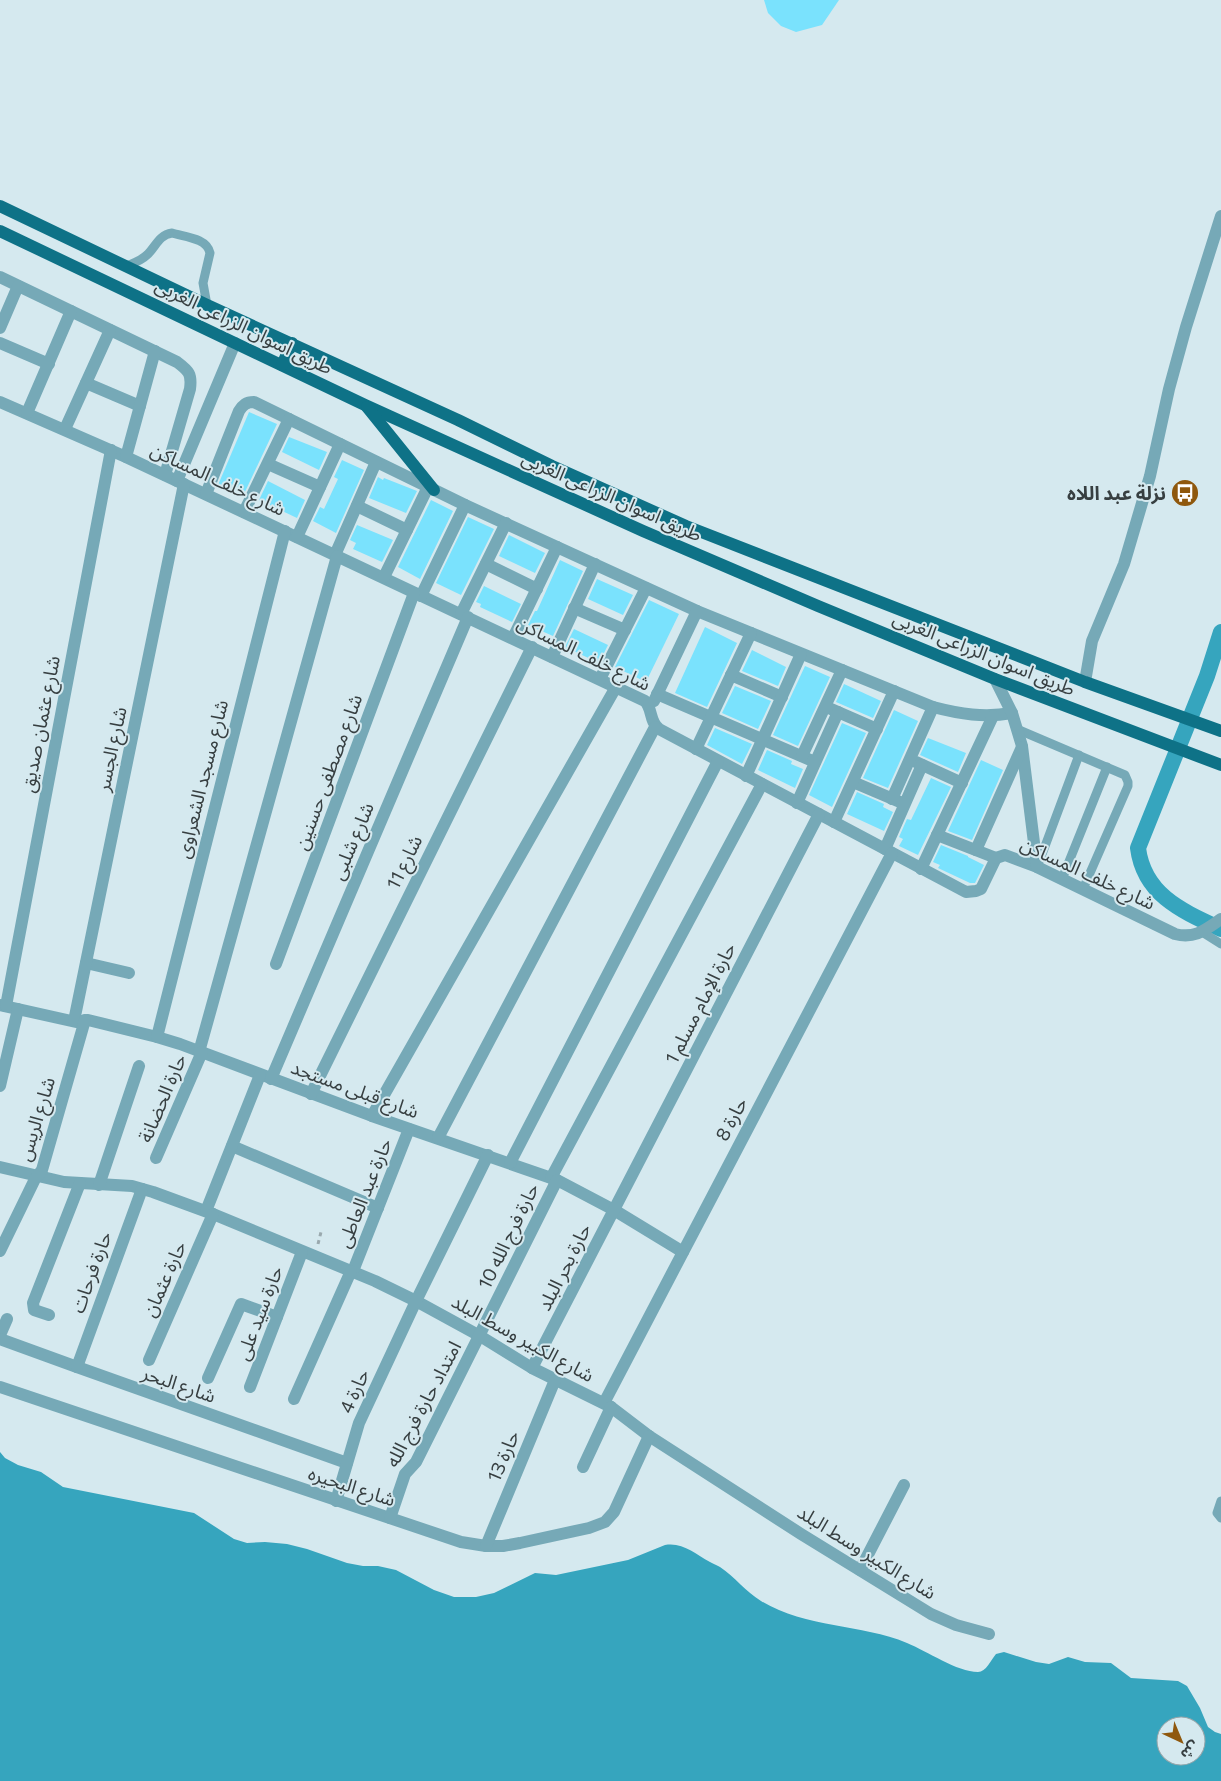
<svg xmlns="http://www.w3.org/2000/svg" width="1221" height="1781" font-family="Commissioner,'Noto Sans Arabic',sans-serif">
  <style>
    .water { fill: #36a5be; fill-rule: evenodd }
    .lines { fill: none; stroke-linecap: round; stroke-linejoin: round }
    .canal { stroke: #36a5be; stroke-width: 16 }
    .building { fill: #7ae2fd }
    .path { stroke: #9aa9ae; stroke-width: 3; stroke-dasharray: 4 4; stroke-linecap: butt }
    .service { stroke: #76a9b7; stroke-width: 9 }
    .minor { stroke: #76a9b7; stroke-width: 12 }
    .primary { stroke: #0e7287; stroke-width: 12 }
    .labels { text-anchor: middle; stroke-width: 4; stroke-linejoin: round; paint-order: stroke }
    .street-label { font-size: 19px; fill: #373f41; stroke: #d5e9ef }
    .poi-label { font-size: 19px; font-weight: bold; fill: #373f41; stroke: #d5e9ef; text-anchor: end }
  </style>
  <rect width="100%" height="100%" fill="#d5e9ef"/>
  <!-- water -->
  <path class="water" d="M 0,1452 L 5,1458 L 18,1465 L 41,1472 L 63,1487 L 194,1513 L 234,1539 L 247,1543 L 265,1542 L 287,1544 L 307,1549 L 347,1563 L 363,1566 L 378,1566 L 396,1570 L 434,1590 L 454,1597 L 476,1597 L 494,1593 L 535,1573 L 556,1575 L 628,1560 L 665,1545 C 683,1542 695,1554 710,1562 C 713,1564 717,1565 720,1567 C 735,1577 746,1592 761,1601 C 805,1628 861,1624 907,1643 C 927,1651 957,1672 978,1672 C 986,1672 991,1660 996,1654 L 1004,1652 L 1036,1662 L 1049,1664 L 1068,1657 L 1085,1662 L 1111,1663 L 1131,1678 L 1178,1681 L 1187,1686 L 1200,1708 L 1208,1727 L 1215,1732 L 1221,1734 L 1221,1781 L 0,1781 ZM 1166,1726 L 1196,1726 L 1196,1756 L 1166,1756 Z"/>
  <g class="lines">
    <!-- canal -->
    <path class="canal" d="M 1221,632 L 1207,676 L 1138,848 C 1144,895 1182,911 1221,929"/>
  </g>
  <!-- building -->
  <g class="building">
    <polygon points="764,0 839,0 822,25 796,32 781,26 768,13"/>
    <polygon points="249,412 277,424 243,496 218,485"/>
    <polygon points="289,437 327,452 319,470 282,452"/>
    <polygon points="342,460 364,470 336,533 313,521 320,507 324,509 338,479 334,477"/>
    <polygon points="378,477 383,480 384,478 417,491 406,513 369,498"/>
    <polygon points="268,481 305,500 297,518 259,500"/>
    <polygon points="431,500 453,511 420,579 398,567"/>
    <polygon points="468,517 494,529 461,595 436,583"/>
    <polygon points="357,525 393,540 382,562 353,549 356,543 350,540"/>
    <polygon points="509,535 545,553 535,573 499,556"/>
    <polygon points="560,560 583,571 553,636 528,625 535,611 537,611"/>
    <polygon points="597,579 633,595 623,615 588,599"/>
    <polygon points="484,586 521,604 512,622 480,607 481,604 476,602"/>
    <polygon points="649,600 679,614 646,682 615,667"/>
    <polygon points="705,627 737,643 707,707 675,693"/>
    <polygon points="574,629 608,645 599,663 565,647"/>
    <polygon points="752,650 786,667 778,686 742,671"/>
    <polygon points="805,666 830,677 798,746 773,735"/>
    <polygon points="844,684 881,701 873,718 836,702"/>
    <polygon points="735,686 771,701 758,729 722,713"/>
    <polygon points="894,710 918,721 888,788 863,778"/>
    <polygon points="842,723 866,733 832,807 809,795"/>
    <polygon points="715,728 752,744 742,764 707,745"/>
    <polygon points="928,738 966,753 958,772 920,755"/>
    <polygon points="767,750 792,761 791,764 803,769 795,788 758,770"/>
    <polygon points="981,760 1003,770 972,840 948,831"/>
    <polygon points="931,778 951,787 918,855 899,846 903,839 899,837 907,819 911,820"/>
    <polygon points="857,792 884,804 883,807 893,812 884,831 847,814"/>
    <polygon points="941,845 968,856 968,857 984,865 975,883 970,883 938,868 940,865 933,862"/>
  </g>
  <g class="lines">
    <!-- path -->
    <polyline class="path" points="318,1244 321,1232"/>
    <!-- service -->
    <g class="service">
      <path d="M 126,266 C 135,263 142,260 148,254 C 156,246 159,235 172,233 C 185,237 207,238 210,253 L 203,283 L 207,305"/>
      <polyline points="1019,730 1125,775 1128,782 1128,786 1083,889"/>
      <polyline points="1038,865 1079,755"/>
      <polyline points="1062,879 1107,767"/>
      <polyline points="1202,932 1221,944"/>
      <polyline points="1221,1501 1217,1513 1221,1518"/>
    </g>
    <!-- minor -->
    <g class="minor">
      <path d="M 0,277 L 177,362 C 189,371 192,374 190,389 L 165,475"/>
      <polyline points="0,328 18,286"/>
      <polyline points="0,343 49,364"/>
      <polyline points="86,383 140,406"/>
      <path d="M 0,402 L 126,457 L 645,701 C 653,710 649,721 659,729 L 966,892 L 976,891 L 981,889 L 996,858 L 1005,855 L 1037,867 L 1175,934 C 1195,939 1205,930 1221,919"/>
      <polyline points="27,413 71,311"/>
      <polyline points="65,429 110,330"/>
      <polyline points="126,457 155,351"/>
      <polyline points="268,464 320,487"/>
      <polyline points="177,481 235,343"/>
      <path d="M 206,494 L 239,411 C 243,405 246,402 254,402 L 465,505 L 697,611 L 933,707 C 960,714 984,718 1012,713"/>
      <polyline points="357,506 407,530"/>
      <polyline points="244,512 289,419"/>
      <polyline points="297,537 340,444"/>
      <polyline points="335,555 376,462"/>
      <polyline points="486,564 537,589"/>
      <polyline points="384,577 428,487"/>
      <polyline points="421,596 465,505"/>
      <polyline points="574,608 625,630"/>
      <polyline points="461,614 506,523"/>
      <polyline points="513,638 557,547"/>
      <polyline points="552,657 595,564"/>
      <polyline points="731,675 782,697"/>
      <polyline points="600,679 646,588"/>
      <polyline points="995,679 1012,713 1022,746 1037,867"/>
      <polyline points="1085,682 1092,641 1124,564 1150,476 1169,389 1186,327 1221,216"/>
      <polyline points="657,694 815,762"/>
      <polyline points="654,701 697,611"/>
      <polyline points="831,709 877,729"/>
      <polyline points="696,749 751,633"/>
      <polyline points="802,756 842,670"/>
      <polyline points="916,762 962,783"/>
      <polyline points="746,776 801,654"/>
      <polyline points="853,782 900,802"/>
      <polyline points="892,799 933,707"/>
      <polyline points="797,803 838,712"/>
      <polyline points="834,822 894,691"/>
      <polyline points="937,835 996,858"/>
      <polyline points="885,849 922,765"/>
      <polyline points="976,850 1022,747"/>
      <polyline points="921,869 993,716"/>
      <polyline points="86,963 129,973"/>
      <polyline points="276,964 414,593"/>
      <polyline points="0,1005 76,1022 88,1020 157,1037 180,1044 372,1116 557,1180 614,1210 683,1252"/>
      <polyline points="6,1006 111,450"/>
      <polyline points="74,1021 184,484"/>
      <polyline points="157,1037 285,531"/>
      <polyline points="199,1052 337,556"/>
      <polyline points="271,1079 468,617"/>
      <polyline points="0,1086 18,1009"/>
      <polyline points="311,1094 532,647"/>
      <polyline points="372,1116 616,687"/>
      <polyline points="438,1138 655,727"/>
      <polyline points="232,1146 378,1208"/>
      <polyline points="156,1158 202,1052"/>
      <polyline points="510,1163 718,761"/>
      <polyline points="0,1167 64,1182 132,1186 153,1192 213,1214 375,1281 416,1301 480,1336 532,1368 611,1407 649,1436 801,1534 931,1614 956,1625 989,1634"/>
      <polyline points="551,1178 762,784"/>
      <polyline points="99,1185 139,1066"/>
      <polyline points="206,1211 260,1075"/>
      <polyline points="0,1251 35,1179 42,1170 85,1020"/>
      <polyline points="353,1271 409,1129"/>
      <polyline points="49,1315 34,1310 33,1303 80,1183"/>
      <polyline points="0,1335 7,1319"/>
      <polyline points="0,1339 77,1367 347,1463"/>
      <polyline points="149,1360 213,1214"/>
      <polyline points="77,1367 142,1189"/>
      <polyline points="532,1368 819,814"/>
      <polyline points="208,1378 241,1304 277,1317"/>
      <polyline points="0,1387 461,1542 486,1546 503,1546 520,1543 589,1528 605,1522 614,1512 649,1436"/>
      <polyline points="250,1387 302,1252"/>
      <polyline points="294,1399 351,1271"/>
      <polyline points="604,1403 892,853"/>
      <polyline points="583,1467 611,1407"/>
      <polyline points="336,1501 359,1423 416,1301 488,1155"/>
      <polyline points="390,1518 405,1474 416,1462 557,1180"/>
      <polyline points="486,1546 555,1380"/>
      <polyline points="860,1570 904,1485"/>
    </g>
    <!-- primary -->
    <g class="primary">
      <polyline points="0,206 207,305 458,420 552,466 686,526 1085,682 1221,731"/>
      <polyline points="0,231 365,405 643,531 818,606 995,679 1221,765"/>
      <polyline points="282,365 292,343"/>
      <polyline points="367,407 434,490"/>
    </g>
  </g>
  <!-- icons -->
  <defs>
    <symbol id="bus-disc" viewBox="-11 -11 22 22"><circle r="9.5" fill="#8f580d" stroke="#d5e9ef"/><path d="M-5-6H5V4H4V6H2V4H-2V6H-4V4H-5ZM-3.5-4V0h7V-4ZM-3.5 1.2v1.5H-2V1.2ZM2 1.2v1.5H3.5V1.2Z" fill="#fff"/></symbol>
  </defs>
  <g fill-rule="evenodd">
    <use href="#bus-disc" x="1169" y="477" width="32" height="32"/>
  </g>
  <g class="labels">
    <!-- street labels -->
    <g class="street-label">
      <text transform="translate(244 326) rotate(26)" y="7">طريق اسوان الزراعى الغربى</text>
      <text transform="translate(218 479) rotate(25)" y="7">شارع خلف المساكن</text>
      <text transform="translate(612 496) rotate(24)" y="7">طريق اسوان الزراعى الغربى</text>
      <text transform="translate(584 653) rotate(26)" y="7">شارع خلف المساكن</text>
      <text transform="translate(984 653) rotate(22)" y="7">طريق اسوان الزراعى الغربى</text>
      <text transform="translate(40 724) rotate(-79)" y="7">شارع عثمان صديق</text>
      <text transform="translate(111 749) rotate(-78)" y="7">شارع الجسر</text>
      <text transform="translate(328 772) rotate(-70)" y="7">شارع مصطفى حسنين</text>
      <text transform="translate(202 779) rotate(-76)" y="7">شارع مسجد الشعراوى</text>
      <text transform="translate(352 841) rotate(-67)" y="7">شارع شلبى</text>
      <text transform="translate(404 862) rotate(-64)" y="7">شارع 11</text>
      <text transform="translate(1088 873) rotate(25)" y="7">شارع خلف المساكن</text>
      <text transform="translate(700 1003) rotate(-63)" y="7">حارة الإمام مسلم 1</text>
      <text transform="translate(355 1089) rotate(20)" y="7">شارع قبلى مستجد</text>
      <text transform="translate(162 1098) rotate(-67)" y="7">حارة الحضانة</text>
      <text transform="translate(36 1119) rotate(-73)" y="7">شارع الريس</text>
      <text transform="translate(731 1119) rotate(-62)" y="7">حارة 8</text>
      <text transform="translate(364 1193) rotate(-68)" y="7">حارة عبد العاطى</text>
      <text transform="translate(508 1236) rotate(-64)" y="7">حارة فرج الله 10</text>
      <text transform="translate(564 1267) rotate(-63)" y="7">حارة بحر البلد</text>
      <text transform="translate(91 1272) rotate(-70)" y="7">حارة فرحات</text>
      <text transform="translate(164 1279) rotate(-66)" y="7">حارة عثمان</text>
      <text transform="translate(259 1313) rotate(-69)" y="7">حارة سيد على</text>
      <text transform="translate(523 1338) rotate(29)" y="7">شارع الكبير وسط البلد</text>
      <text transform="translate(179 1384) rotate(19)" y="7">شارع البحر</text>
      <text transform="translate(354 1391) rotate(-66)" y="7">حارة 4</text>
      <text transform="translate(423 1404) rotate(-62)" y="7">امتداد حارة فرج الله</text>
      <text transform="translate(503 1456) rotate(-67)" y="7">حارة 13</text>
      <text transform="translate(352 1486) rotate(18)" y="7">شارع البحيره</text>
      <text transform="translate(867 1552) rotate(32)" y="7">شارع الكبير وسط البلد</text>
    </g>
    <!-- poi labels -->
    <g class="poi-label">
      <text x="1166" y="500">نزلة عبد اللاه</text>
    </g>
  </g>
  <!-- north arrow -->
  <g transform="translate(1181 1741) rotate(136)"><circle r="24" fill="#d5e9ef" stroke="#96a5a9"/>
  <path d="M0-4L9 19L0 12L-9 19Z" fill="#8f580d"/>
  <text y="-8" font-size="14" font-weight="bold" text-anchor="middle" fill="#373f41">ش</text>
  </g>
</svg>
